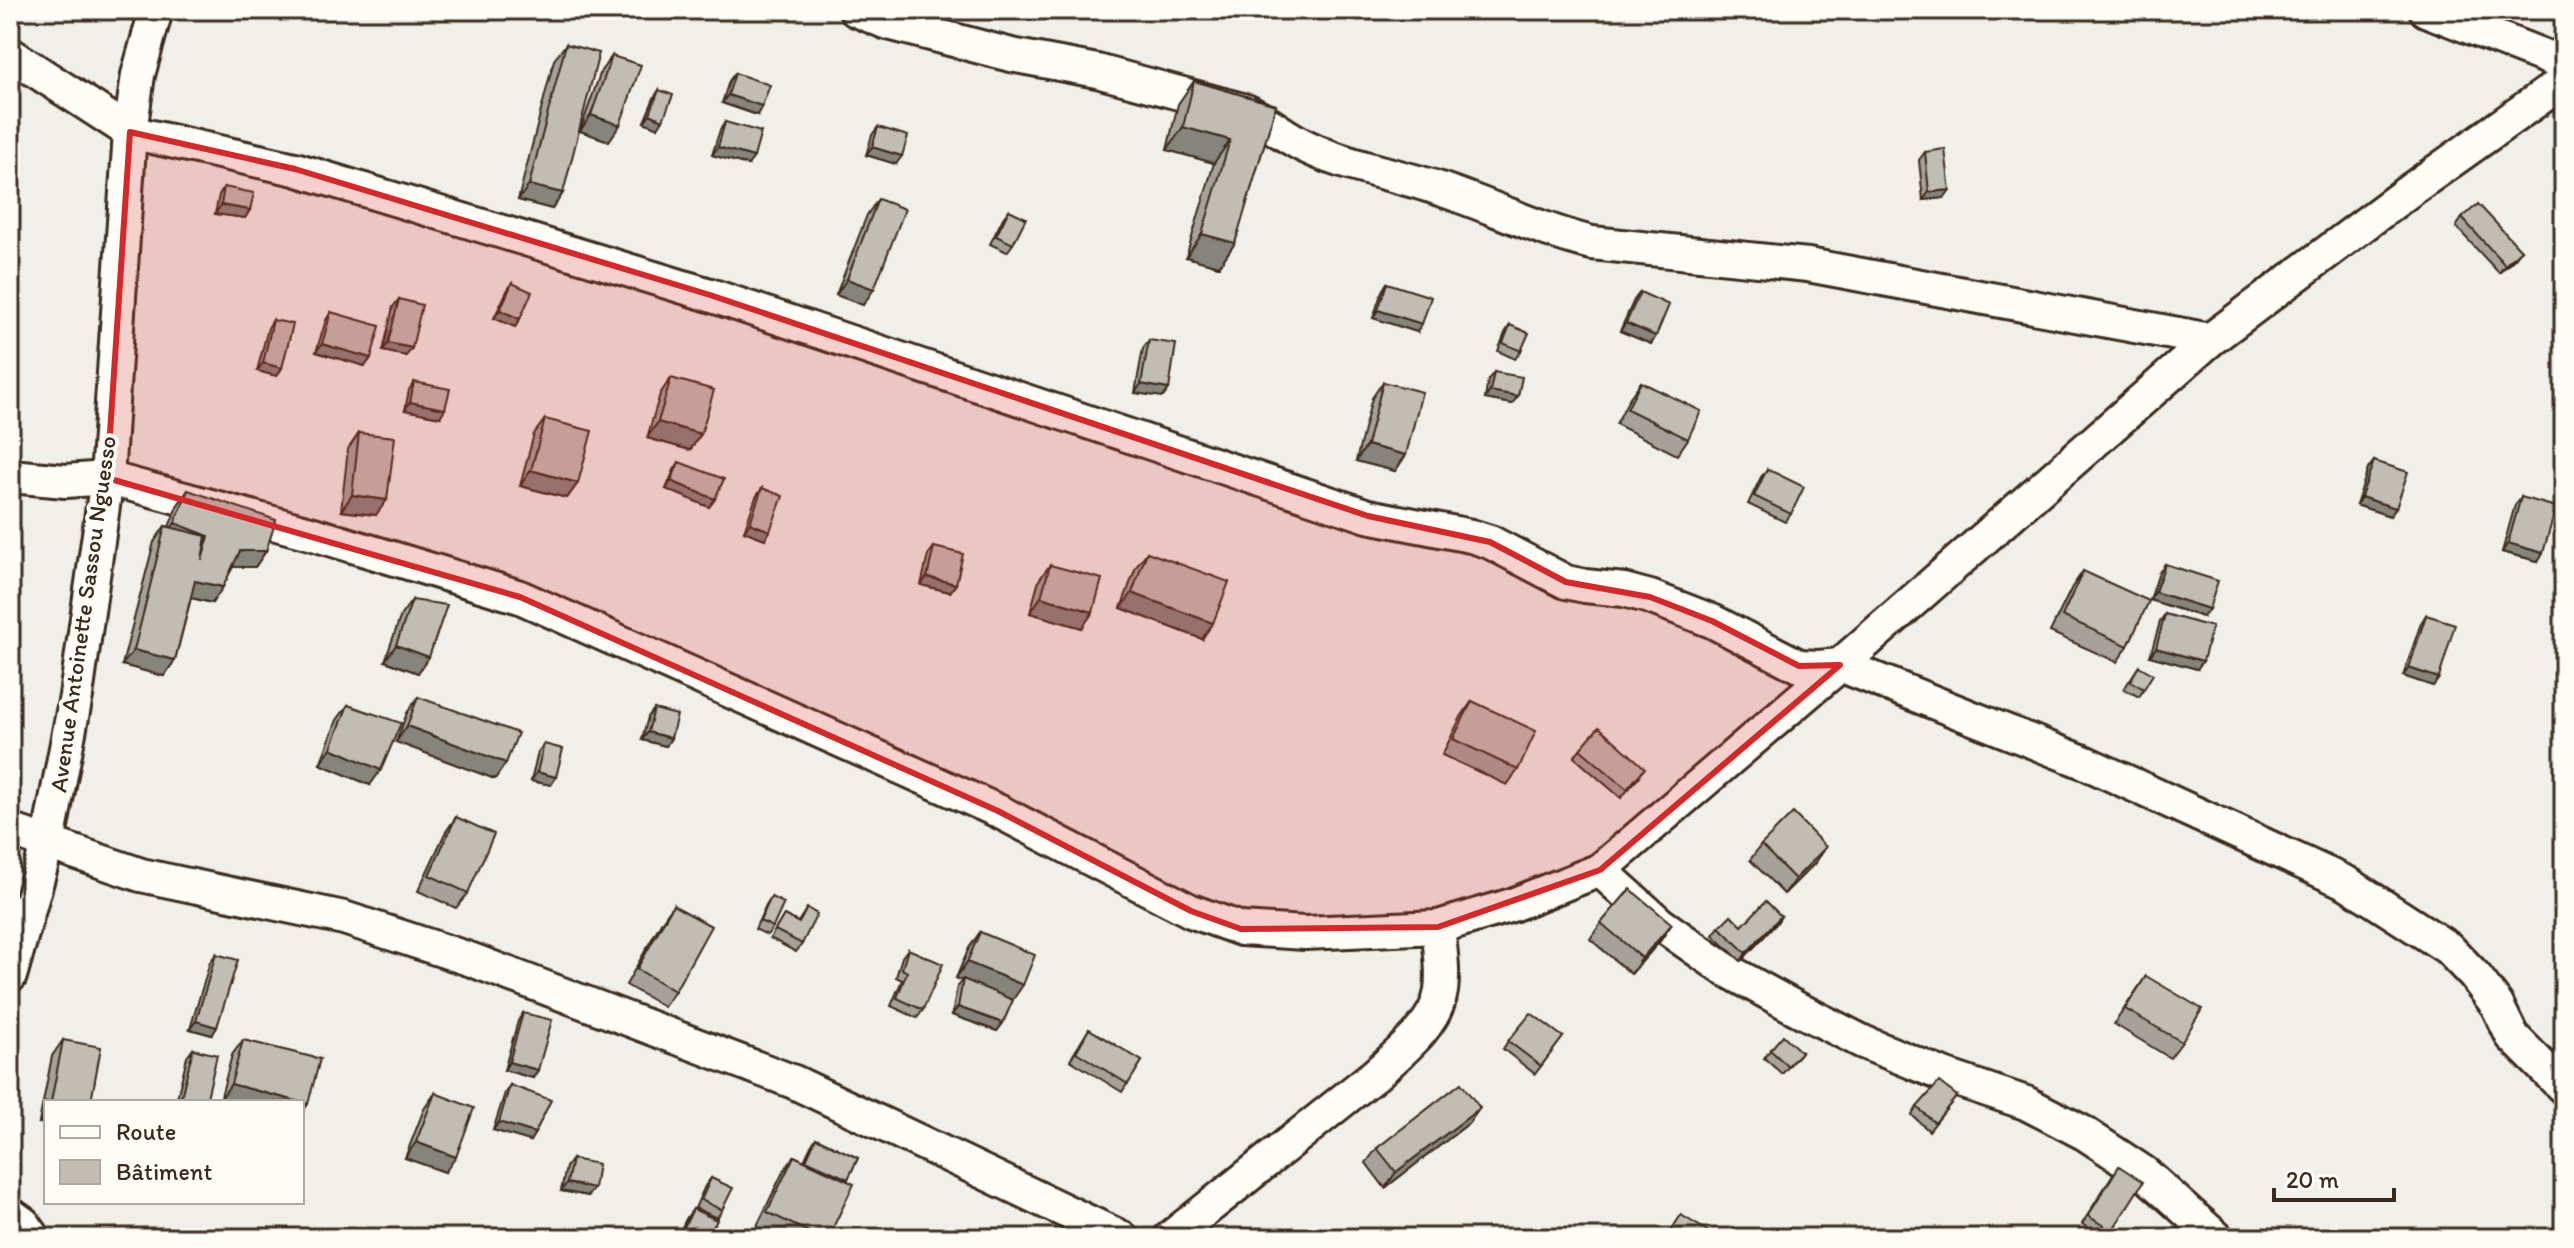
<svg xmlns="http://www.w3.org/2000/svg" width="2574" height="1248" font-family="Itim,sans-serif">
  <style>
    .lines { fill: none; stroke-linecap: round; stroke-linejoin: round }
    .minor-casing { stroke: #3b2a1e; stroke-width: 38 }
    .minor { stroke: #fdfcf7; stroke-width: 32 }
    .wall { fill: #a6a29b; stroke: #3b2a1e; stroke-width: 2 }
    .shaded-wall { fill: #87847e; stroke: #3b2a1e; stroke-width: 2 }
    .building { fill: #c1bcb4; stroke: #3b2a1e; stroke-width: 2 }
    .marked { fill: #d62828; fill-opacity: 0.2; stroke: #d62828; stroke-width: 6; stroke-linejoin: round }
    .labels { text-anchor: middle; stroke-width: 8; stroke-linejoin: round; paint-order: stroke }
    .street-label { font-size: 24px; fill: #3b2a1e; stroke: #fdfcf7 }
  </style>
  <rect width="100%" height="100%" fill="#f1efea"/>
  <filter id="ink" filterUnits="userSpaceOnUse"><feTurbulence type="fractalNoise" baseFrequency=".0125" numOctaves="2"/><feDisplacementMap in="SourceGraphic" scale="16" xChannelSelector="R" yChannelSelector="G"/><feConvolveMatrix kernelMatrix="1 2 1 2 8 2 1 2 1" color-interpolation-filters="sRGB"/></filter>
  <g filter="url(#ink)">
    <g class="lines">
      <defs>
        <g id="minor">
          <path d="M 856,10 L 885,22 L 1011,55 L 1097,71 L 1246,111 C 1268,121 1286,138 1309,148 C 1349,167 1395,174 1437,188 C 1489,205 1539,230 1592,243 L 1808,265 L 2210,340"/>
          <polyline points="2426,10 2564,64"/>
          <polyline points="10,54 130,132 295,169 710,295 1368,516 1471,536 1490,542 1566,582 1585,586 1624,590 1650,597 1712,621 1799,666 1819,667 1840,665 2086,763 2347,883 2448,948 2475,976 2497,1005 2512,1036 2564,1088"/>
          <polyline points="10,476 66,481 107,478 310,533 520,597 998,811 1191,911 1241,929 1305,933 1438,927 1512,905 1600,870 1840,665 2210,340 2409,191 2564,81"/>
          <polyline points="10,830 141,875 344,918 472,960 794,1082 1122,1238"/>
          <polyline points="1600,870 1659,923 1723,968 1796,1008 1863,1042 1946,1076 2026,1103 2084,1133 2143,1172 2217,1238"/>
          <polyline points="10,976 48,842 76,696 107,478 130,132 138,75 156,10"/>
          <polyline points="10,1214 24,1224 34,1238"/>
          <path d="M 1170,1238 L 1376,1074 C 1400,1052 1436,1025 1441,991 C 1444,970 1440,947 1438,927"/>
        </g>
      </defs>
      <!-- minor casing -->
      <use href="#minor" class="minor-casing"/>
      <!-- minor -->
      <use href="#minor" class="minor"/>
    </g>
    <!-- wall -->
    <g class="wall">
      <polygon points="566,44 563,193 552,209 518,200 554,60"/>
      <polygon points="612,56 609,141 580,131 601,71"/>
      <polygon points="735,73 757,115 722,103 729,81"/>
      <polygon points="1194,81 1276,105 1235,243 1219,266 1186,257 1214,163 1167,150 1178,104"/>
      <polygon points="659,90 658,128 644,122 654,98"/>
      <polygon points="725,122 748,165 712,155 720,130"/>
      <polygon points="878,127 896,164 866,155 872,135"/>
      <polygon points="1925,152 1944,198 1923,200 1919,160"/>
      <polygon points="224,187 250,210 245,218 215,214 219,195"/>
      <polygon points="878,199 863,305 836,295 867,215"/>
      <polygon points="1009,210 1013,244 1007,252 990,244 1003,218"/>
      <polygon points="2462,218 2521,250 2515,258 2499,273 2456,227"/>
      <polygon points="512,283 520,319 515,327 494,318 507,291"/>
      <polygon points="1387,283 1417,332 1373,318 1382,291"/>
      <polygon points="1640,292 1656,336 1651,344 1620,331 1634,300"/>
      <polygon points="399,299 412,348 406,356 383,351 393,307"/>
      <polygon points="331,312 371,358 365,366 316,352 326,320"/>
      <polygon points="273,320 277,376 257,371 268,328"/>
      <polygon points="1510,325 1521,351 1515,359 1498,351 1505,333"/>
      <polygon points="1149,340 1169,389 1163,397 1135,393 1143,348"/>
      <polygon points="1494,372 1512,404 1485,399 1488,380"/>
      <polygon points="671,378 701,434 690,450 647,438 660,394"/>
      <polygon points="414,382 440,417 405,410 409,390"/>
      <polygon points="1383,382 1406,455 1395,471 1356,461 1372,398"/>
      <polygon points="1641,382 1688,439 1677,455 1616,424 1630,397"/>
      <polygon points="545,419 578,483 567,498 520,486 534,434"/>
      <polygon points="359,433 376,515 341,511 348,449"/>
      <polygon points="2374,461 2396,508 2390,516 2356,505 2368,469"/>
      <polygon points="679,462 715,499 709,507 666,489 674,470"/>
      <polygon points="1767,469 1791,514 1785,522 1748,504 1761,477"/>
      <polygon points="762,488 770,531 765,539 744,531 756,497"/>
      <polygon points="188,490 266,551 255,567 233,567 212,603 191,598 175,660 164,676 122,665 154,542 165,526 169,527 177,506"/>
      <polygon points="2521,497 2538,561 2502,552 2515,505"/>
      <polygon points="934,547 956,584 950,592 921,585 928,555"/>
      <polygon points="1147,552 1202,639 1121,608 1136,567"/>
      <polygon points="2165,564 2203,617 2150,600 2159,572"/>
      <polygon points="1050,565 1082,628 1030,613 1039,580"/>
      <polygon points="2083,571 2128,646 2117,662 2050,632 2072,587"/>
      <polygon points="412,600 418,673 385,661 401,615"/>
      <polygon points="2165,614 2197,669 2150,656 2160,622"/>
      <polygon points="2426,615 2439,678 2433,686 2403,676 2421,623"/>
      <polygon points="2139,666 2144,689 2139,697 2124,689"/>
      <polygon points="418,697 495,779 396,742 407,713"/>
      <polygon points="1472,701 1518,770 1507,785 1442,755 1461,717"/>
      <polygon points="348,705 370,785 320,764 337,720"/>
      <polygon points="654,709 671,738 666,746 642,740 648,717"/>
      <polygon points="544,744 556,777 551,785 531,781 538,752"/>
      <polygon points="1580,749 1640,776 1621,798 1574,757"/>
      <polygon points="456,817 468,893 456,908 418,891 445,833"/>
      <polygon points="1761,845 1826,847 1815,863 1784,894 1750,860"/>
      <polygon points="771,897 773,927 767,935 755,929 766,905"/>
      <polygon points="673,905 675,991 664,1007 626,985 662,921"/>
      <polygon points="807,908 802,944 796,952 770,938 784,915 798,922"/>
      <polygon points="1781,916 1776,924 1741,961 1713,935 1719,927 1742,926"/>
      <polygon points="1601,923 1661,940 1631,974 1590,939"/>
      <polygon points="980,932 1012,1000 1003,1023 997,1031 952,1015 957,987 962,980 956,978 969,948"/>
      <polygon points="908,949 923,1010 917,1018 891,1006 902,980 896,977 902,957"/>
      <polygon points="216,954 217,1027 212,1035 190,1029 210,962"/>
      <polygon points="2146,976 2182,1042 2170,1058 2114,1024"/>
      <polygon points="523,1013 538,1070 533,1078 504,1070 518,1021"/>
      <polygon points="1089,1029 1142,1061 1122,1092 1070,1060"/>
      <polygon points="1563,1037 1535,1074 1503,1049 1508,1041"/>
      <polygon points="63,1040 91,1102 46,1102 46,1124 39,1123 52,1056"/>
      <polygon points="243,1040 320,1059 220,1100 232,1055"/>
      <polygon points="193,1049 206,1102 176,1102 187,1057"/>
      <polygon points="1770,1050 1801,1052 1782,1074 1764,1058"/>
      <polygon points="510,1085 530,1141 493,1130 505,1093"/>
      <polygon points="435,1093 445,1172 405,1158 424,1109"/>
      <polygon points="1957,1096 1929,1131 1912,1115 1917,1107"/>
      <polygon points="1469,1123 1385,1188 1366,1163 1377,1148"/>
      <polygon points="816,1138 858,1158 847,1181 828,1238 777,1238 756,1228 783,1172 794,1156 804,1161 811,1146"/>
      <polygon points="572,1159 588,1196 561,1191 566,1167"/>
      <polygon points="2113,1174 2112,1231 2107,1238 2104,1238 2082,1224"/>
      <polygon points="711,1178 722,1210 717,1218 695,1208 705,1186"/>
      <polygon points="693,1209 708,1238 677,1237 687,1217"/>
    </g>
    <!-- shaded-wall -->
    <g class="shaded-wall">
      <polygon points="623,10 639,10 637,13"/>
      <polygon points="1315,10 1346,10 1339,19 1312,15"/>
      <polygon points="728,95 762,106 757,115 722,103"/>
      <polygon points="650,114 663,120 658,128 644,122"/>
      <polygon points="591,115 620,125 609,141 580,131"/>
      <polygon points="1183,127 1230,140 1214,163 1167,150"/>
      <polygon points="718,147 754,157 748,165 712,155"/>
      <polygon points="872,147 902,156 896,164 866,155"/>
      <polygon points="529,185 563,193 552,209 518,200"/>
      <polygon points="1950,190 1944,198 1923,200 1929,192"/>
      <polygon points="221,205 250,210 245,218 215,214"/>
      <polygon points="1202,234 1235,243 1219,266 1186,257"/>
      <polygon points="2521,250 2515,258 2499,273 2505,265"/>
      <polygon points="847,279 874,289 863,305 836,295"/>
      <polygon points="500,310 520,319 515,327 494,318"/>
      <polygon points="1378,310 1422,324 1417,332 1373,318"/>
      <polygon points="1626,323 1656,336 1651,344 1620,331"/>
      <polygon points="388,343 412,348 406,356 383,351"/>
      <polygon points="322,344 371,358 365,366 316,352"/>
      <polygon points="263,363 282,368 277,376 257,371"/>
      <polygon points="1141,384 1169,389 1163,397 1135,393"/>
      <polygon points="1490,391 1518,396 1512,404 1485,399"/>
      <polygon points="410,402 445,409 440,417 405,410"/>
      <polygon points="658,422 701,434 690,450 647,438"/>
      <polygon points="1367,445 1406,455 1395,471 1356,461"/>
      <polygon points="531,470 578,483 567,498 520,486"/>
      <polygon points="671,481 715,499 709,507 666,489"/>
      <polygon points="352,495 387,500 376,515 341,511"/>
      <polygon points="2361,497 2396,508 2390,516 2356,505"/>
      <polygon points="175,523 209,536 198,552 164,538"/>
      <polygon points="750,523 770,531 765,539 744,531"/>
      <polygon points="2508,543 2543,553 2538,561 2502,552"/>
      <polygon points="240,551 266,551 255,567 229,567"/>
      <polygon points="927,577 956,584 950,592 921,585"/>
      <polygon points="195,581 223,587 212,603 184,596"/>
      <polygon points="2155,592 2209,609 2203,617 2150,600"/>
      <polygon points="1132,593 1213,623 1202,639 1121,608"/>
      <polygon points="1041,597 1093,612 1082,628 1030,613"/>
      <polygon points="396,645 429,657 418,673 385,661"/>
      <polygon points="2156,648 2203,661 2197,669 2150,656"/>
      <polygon points="134,650 175,660 164,676 122,665"/>
      <polygon points="2409,668 2439,678 2433,686 2403,676"/>
      <polygon points="407,726 506,763 495,779 396,742"/>
      <polygon points="648,732 671,738 666,746 642,740"/>
      <polygon points="331,748 381,770 370,785 320,764"/>
      <polygon points="537,772 556,777 551,785 531,781"/>
      <polygon points="1826,847 1815,863 1784,894 1795,879"/>
      <polygon points="1781,916 1776,924 1741,961 1746,953"/>
      <polygon points="1672,924 1661,940 1631,974 1642,958"/>
      <polygon points="967,962 1023,985 1012,1001 956,978"/>
      <polygon points="958,1007 1003,1023 997,1031 952,1015"/>
      <polygon points="196,1021 217,1027 212,1035 190,1029"/>
      <polygon points="509,1062 538,1070 533,1078 504,1070"/>
      <polygon points="231,1084 300,1102 227,1102 220,1100"/>
      <polygon points="181,1097 205,1102 178,1102"/>
      <polygon points="302,1102 308,1104 302,1113"/>
      <polygon points="1480,1108 1469,1123 1385,1188 1396,1172"/>
      <polygon points="46,1113 46,1124 39,1123"/>
      <polygon points="499,1122 535,1133 530,1141 493,1130"/>
      <polygon points="416,1142 456,1157 445,1172 405,1158"/>
      <polygon points="567,1183 594,1188 588,1196 561,1191"/>
    </g>
    <!-- building -->
    <g class="building">
      <polygon points="566,44 599,53 563,193 529,185"/>
      <polygon points="612,56 641,65 620,125 591,115"/>
      <polygon points="735,73 770,85 762,106 728,95"/>
      <polygon points="1194,81 1276,105 1235,243 1202,234 1230,140 1183,127"/>
      <polygon points="659,90 673,95 663,120 650,114"/>
      <polygon points="725,122 761,132 754,157 718,147"/>
      <polygon points="878,127 908,136 902,156 872,147"/>
      <polygon points="1945,149 1950,190 1929,192 1925,152"/>
      <polygon points="224,187 254,193 250,210 221,205"/>
      <polygon points="878,199 905,209 874,289 847,279"/>
      <polygon points="2478,204 2521,250 2505,265 2462,218"/>
      <polygon points="1009,210 1026,218 1013,244 996,236"/>
      <polygon points="512,283 532,292 520,319 500,310"/>
      <polygon points="1387,283 1431,297 1422,324 1378,310"/>
      <polygon points="1640,292 1669,305 1656,336 1626,323"/>
      <polygon points="399,299 422,305 412,348 388,343"/>
      <polygon points="331,312 380,326 371,358 322,344"/>
      <polygon points="273,320 293,324 282,368 263,363"/>
      <polygon points="1510,325 1529,333 1521,351 1503,343"/>
      <polygon points="1149,340 1176,344 1169,389 1141,384"/>
      <polygon points="1494,372 1522,377 1518,396 1490,391"/>
      <polygon points="671,378 714,390 701,434 658,422"/>
      <polygon points="414,382 450,389 445,409 410,402"/>
      <polygon points="1383,382 1422,392 1406,455 1367,445"/>
      <polygon points="1641,382 1701,411 1688,439 1627,409"/>
      <polygon points="545,419 592,431 578,483 531,470"/>
      <polygon points="359,433 395,437 387,500 352,495"/>
      <polygon points="2374,461 2408,472 2396,508 2361,497"/>
      <polygon points="679,462 724,479 715,499 671,481"/>
      <polygon points="1767,469 1804,487 1791,514 1754,496"/>
      <polygon points="762,488 783,496 770,531 750,523"/>
      <polygon points="188,490 276,520 266,551 240,551 223,587 195,581 175,660 134,650 165,526 206,536 202,560 209,536 175,523"/>
      <polygon points="2521,497 2556,507 2543,553 2508,543"/>
      <polygon points="934,547 963,554 956,584 927,577"/>
      <polygon points="1147,552 1229,582 1213,623 1132,593"/>
      <polygon points="2165,564 2218,581 2209,609 2155,592"/>
      <polygon points="1050,565 1102,579 1093,612 1041,597"/>
      <polygon points="2083,571 2149,601 2128,646 2062,616"/>
      <polygon points="412,600 447,605 429,657 396,645"/>
      <polygon points="2165,614 2212,627 2203,661 2156,648"/>
      <polygon points="2426,615 2455,624 2439,678 2409,668"/>
      <polygon points="2139,666 2153,674 2144,689 2130,681"/>
      <polygon points="418,697 518,733 506,763 407,726"/>
      <polygon points="1472,701 1536,731 1518,770 1453,739"/>
      <polygon points="348,705 401,723 381,770 331,748"/>
      <polygon points="654,709 677,715 671,738 648,732"/>
      <polygon points="1599,727 1645,768 1627,789 1580,749"/>
      <polygon points="544,744 563,749 556,777 537,772"/>
      <polygon points="1793,813 1826,847 1795,879 1761,845"/>
      <polygon points="456,817 494,834 468,893 429,875"/>
      <polygon points="1630,889 1672,924 1642,958 1601,923"/>
      <polygon points="771,897 784,903 773,927 760,921"/>
      <polygon points="1766,901 1781,916 1746,953 1719,927 1731,915 1742,926"/>
      <polygon points="673,905 711,926 675,991 637,969"/>
      <polygon points="807,908 817,914 802,944 775,930 784,915 799,923"/>
      <polygon points="980,932 1035,955 1023,985 967,962"/>
      <polygon points="908,949 943,964 923,1010 897,998 907,972 902,969"/>
      <polygon points="216,954 238,960 217,1027 196,1021"/>
      <polygon points="2146,976 2202,1009 2182,1042 2125,1009"/>
      <polygon points="963,979 1013,1000 1003,1023 958,1007"/>
      <polygon points="523,1013 552,1020 538,1070 509,1062"/>
      <polygon points="1531,1013 1563,1037 1541,1066 1508,1041"/>
      <polygon points="1089,1029 1142,1061 1128,1084 1076,1052"/>
      <polygon points="1783,1035 1801,1052 1788,1066 1770,1050"/>
      <polygon points="63,1040 101,1047 91,1102 51,1102"/>
      <polygon points="243,1040 320,1059 308,1104 231,1084"/>
      <polygon points="193,1049 217,1055 206,1102 181,1097"/>
      <polygon points="1939,1082 1957,1096 1935,1123 1917,1107"/>
      <polygon points="1461,1083 1480,1108 1396,1172 1377,1148"/>
      <polygon points="510,1085 551,1100 535,1133 499,1122"/>
      <polygon points="435,1093 474,1108 456,1157 416,1142"/>
      <polygon points="816,1138 858,1158 848,1179 806,1160"/>
      <polygon points="794,1156 854,1184 828,1238 821,1238 767,1212"/>
      <polygon points="572,1159 598,1164 594,1188 567,1183"/>
      <polygon points="2119,1166 2143,1182 2112,1231 2088,1216"/>
      <polygon points="711,1178 733,1188 722,1210 701,1200"/>
      <polygon points="693,1209 717,1220 708,1238 702,1238 683,1229"/>
      <polygon points="1681,1215 1711,1233 1708,1238 1666,1238"/>
      <polygon points="743,1233 755,1238 741,1238"/>
    </g>
  </g>
  <!-- marked area -->
  <path class="marked" d="M 130,132 L 295,169 L 710,295 L 1368,516 L 1490,542 L 1566,582 L 1650,597 L 1712,621 L 1799,666 L 1840,665 L 1600,870 L 1438,927 L 1241,929 L 1191,911 L 998,811 L 520,597 L 107,478 Z"/>
  <g class="labels">
    <!-- street labels -->
    <g class="street-label">
      <text transform="translate(83 614) rotate(-82)" y="8">Avenue Antoinette Sassou Nguesso</text>
    </g>
  </g>
  <!-- margin -->
  <rect width="2574" height="1248" fill="none" stroke="#fdfcf7" stroke-width="40"/>
  <rect x="20" y="20" width="2534" height="1208" fill="none" stroke="#3b2a1e" stroke-width="3" filter="url(#ink)"/>
  <!-- legend -->
  <rect x="44" y="1100" width="260" height="104" fill="#fdfcf7" stroke="#afa8a0" stroke-width="2"/>
  <rect x="60" y="1126" width="40" height="12" fill="#fdfcf7" stroke="#afa8a0" stroke-width="2"/>
  <text x="116" y="1140" font-size="24" fill="#3b2a1e">Route</text>
  <rect x="60" y="1160" width="40" height="24" fill="#c1bcb4" stroke="#afa8a0" stroke-width="2"/>
  <text x="116" y="1180" font-size="24" fill="#3b2a1e">Bâtiment</text>
  <!-- scale -->
  <path d="M2274 1188v12h120v-12" fill="none" stroke="#3b2a1e" stroke-width="4"/>
  <text x="2286" y="1188" font-size="24" fill="#3b2a1e" stroke="#fdfcf7" stroke-width="6" paint-order="stroke">20 m</text>
</svg>
